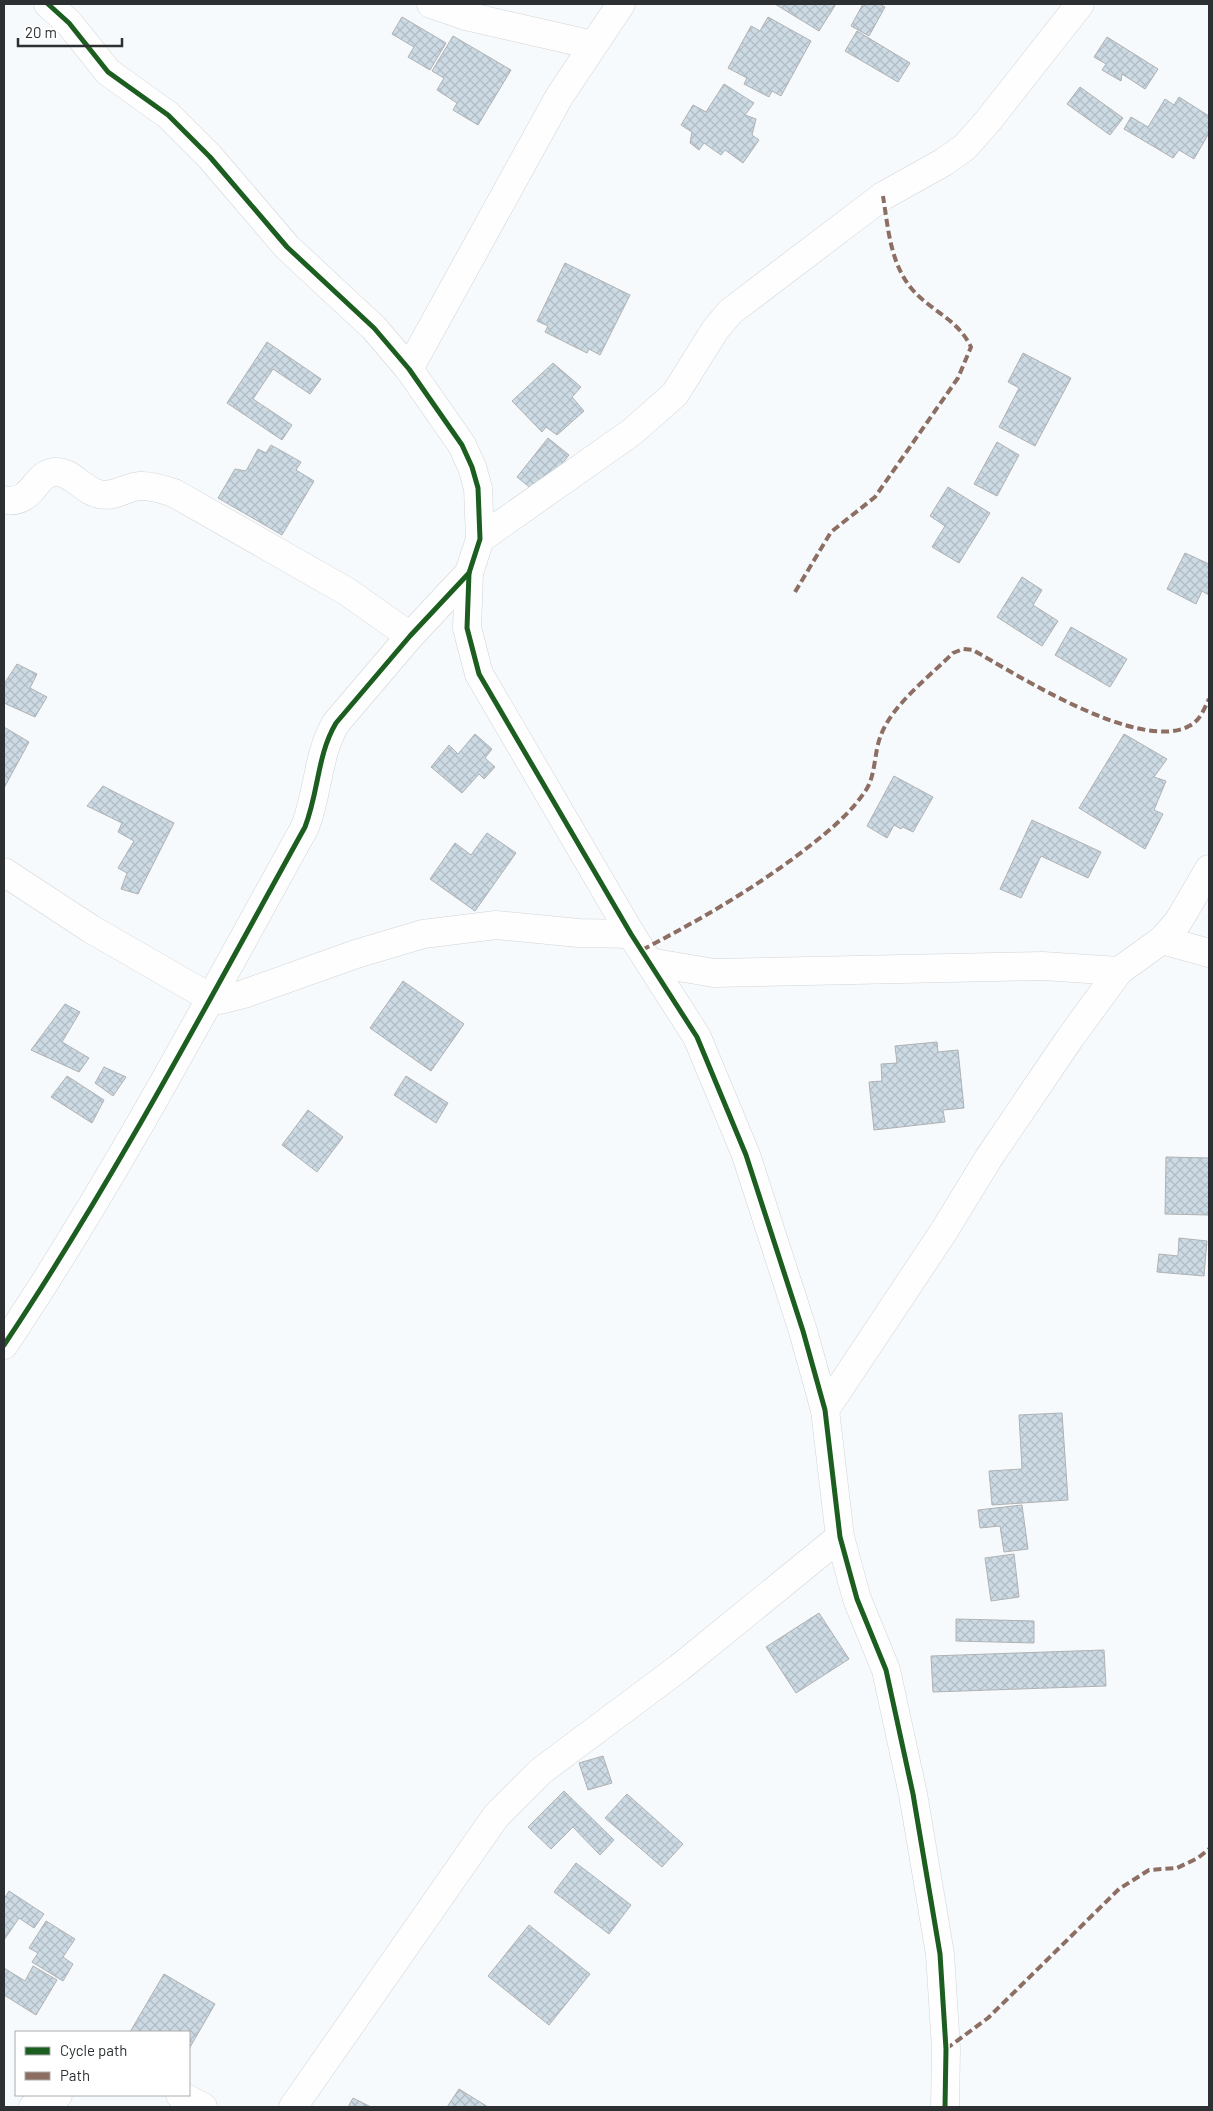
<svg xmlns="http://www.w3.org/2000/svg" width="1213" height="2111" font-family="Barlow,sans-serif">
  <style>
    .building { fill: url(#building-cross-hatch); stroke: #b0b2b4 }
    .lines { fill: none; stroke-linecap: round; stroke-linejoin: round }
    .minor-casing { stroke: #d1d4d6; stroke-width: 29 }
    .minor { stroke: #fefeff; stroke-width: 28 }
    .quiet { stroke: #8d6e63; stroke-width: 4; stroke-dasharray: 8 4; stroke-linecap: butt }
    .cycleway-casing { stroke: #fff; stroke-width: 8 }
    .cycleway { stroke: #1b5e20; stroke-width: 5 }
  </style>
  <defs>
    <pattern id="building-cross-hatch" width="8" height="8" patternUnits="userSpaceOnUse" patternTransform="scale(1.25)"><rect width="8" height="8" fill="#ccdae4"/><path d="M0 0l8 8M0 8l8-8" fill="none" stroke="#b0bbc4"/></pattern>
  </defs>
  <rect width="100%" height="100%" fill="#f7fafc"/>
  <!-- building -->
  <g class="building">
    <polygon points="775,4 836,4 819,31"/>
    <polygon points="863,4 879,4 885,7 869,36 851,26"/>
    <polygon points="402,17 446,43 430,70 408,57 414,47 392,34"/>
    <polygon points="768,17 811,41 781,96 772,91 769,97 744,84 747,78 728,68 751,26 760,31"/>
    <polygon points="857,31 910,63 898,82 845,51"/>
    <polygon points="453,36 511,70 478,125 453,110 457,103 437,90 444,78 432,71"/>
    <polygon points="1107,37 1158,69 1145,89 1122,74 1121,81 1102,70 1106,64 1094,57"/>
    <polygon points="724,84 754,103 745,115 756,119 752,135 759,140 743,163 725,150 721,155 704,143 699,150 690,143 692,132 681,125 693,105 706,112"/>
    <polygon points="1080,87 1123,118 1110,135 1067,104"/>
    <polygon points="1179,97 1209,116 1209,133 1194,159 1179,150 1173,158 1124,129 1131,117 1148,127 1165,99 1174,105"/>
    <polygon points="565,263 630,295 600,355 589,349 587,353 545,332 548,326 537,321"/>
    <polygon points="267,342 321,379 310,394 273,369 253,399 292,425 282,440 227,403"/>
    <polygon points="1023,353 1071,378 1035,446 999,427 1019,388 1008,382"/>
    <polygon points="553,363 581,387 572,397 584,411 557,435 546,427 542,432 512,401"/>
    <polygon points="548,438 569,455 538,494 517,477"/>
    <polygon points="997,442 1019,455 997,496 974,484"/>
    <polygon points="271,445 301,462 296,470 314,481 282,535 218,498 235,469 246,471 258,449 266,453"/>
    <polygon points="948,487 990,513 959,563 932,547 945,526 930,516"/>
    <polygon points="1185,553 1209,564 1209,595 1202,591 1196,604 1167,589"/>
    <polygon points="1022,577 1042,590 1033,605 1058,621 1042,646 997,617"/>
    <polygon points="1071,627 1127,659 1110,687 1055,655"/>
    <polygon points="17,664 37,674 30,688 47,697 35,717 4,703 4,684"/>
    <polygon points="4,727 29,742 4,788"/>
    <polygon points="475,734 492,749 485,758 495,767 484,779 479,774 462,793 431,767 449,745 458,754"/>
    <polygon points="1124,734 1167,759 1154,777 1166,781 1154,810 1163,814 1145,849 1079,808"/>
    <polygon points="894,776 933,797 913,832 903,827 901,829 894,825 887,838 867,826"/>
    <polygon points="103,786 174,823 138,894 121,889 127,873 118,868 134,841 118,832 122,823 87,806"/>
    <polygon points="1032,820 1101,852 1088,878 1041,856 1021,898 1000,889"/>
    <polygon points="487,833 516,853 475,911 430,879 455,843 471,855"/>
    <polygon points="403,981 464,1024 431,1071 370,1028"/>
    <polygon points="65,1004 80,1012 62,1042 89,1058 79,1072 31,1050"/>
    <polygon points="937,1042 938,1052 958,1050 964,1108 943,1110 945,1122 874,1130 869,1082 882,1081 881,1064 897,1063 895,1046"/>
    <polygon points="104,1067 126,1077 113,1096 95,1083"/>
    <polygon points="67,1076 104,1100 92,1123 51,1097"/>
    <polygon points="406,1076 448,1103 436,1123 394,1095"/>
    <polygon points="308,1110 343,1137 317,1172 282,1145"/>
    <polygon points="1166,1157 1209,1158 1209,1215 1165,1214"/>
    <polygon points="1179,1238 1207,1241 1204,1276 1157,1272 1159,1254 1178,1256"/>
    <polygon points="1062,1413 1068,1500 992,1505 989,1471 1022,1469 1019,1415"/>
    <polygon points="1022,1505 1028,1549 1004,1552 1000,1526 980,1528 978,1510"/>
    <polygon points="1014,1554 1019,1597 991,1601 985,1558"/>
    <polygon points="819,1613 849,1659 796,1693 766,1647"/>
    <polygon points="956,1619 1034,1621 1034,1643 956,1641"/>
    <polygon points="1104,1650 1106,1686 933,1692 931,1656"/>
    <polygon points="603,1756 612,1783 588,1790 579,1763"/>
    <polygon points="564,1791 614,1840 600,1855 573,1827 551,1849 528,1827"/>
    <polygon points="627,1794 683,1844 662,1867 605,1818"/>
    <polygon points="576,1863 631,1905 609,1934 554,1892"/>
    <polygon points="9,1891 44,1914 34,1928 19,1918 4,1940 4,1899"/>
    <polygon points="46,1921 75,1939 63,1957 73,1964 63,1981 32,1962 38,1953 29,1948"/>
    <polygon points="529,1925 590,1974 549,2025 488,1976"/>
    <polygon points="33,1966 57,1980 36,2015 4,1995 4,1968 25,1981"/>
    <polygon points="164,1974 215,2004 189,2049 189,2032 130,2032"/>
    <polygon points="459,2089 488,2107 447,2107"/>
    <polygon points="353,2098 371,2107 348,2107"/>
  </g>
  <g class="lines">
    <defs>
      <g id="minor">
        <polyline points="48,4 69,23 108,72 168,115 210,157 287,247 374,328 409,369 462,445 472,467 478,488 480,539 469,573 467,628 479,674 631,934 697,1037 746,1155 803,1331 825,1410 840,1537 857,1599 886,1670 913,1794 940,1954 946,2049 945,2107"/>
        <polyline points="431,4 466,16 593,45"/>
        <polyline points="409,369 559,97 621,4"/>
        <path d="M 4,500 C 34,505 33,474 55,472 C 72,471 83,491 99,494 C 114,498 126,487 140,486 C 152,485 164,490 174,493 L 346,591 L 410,636"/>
        <polyline points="480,539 632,432 675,394 715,330 730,312 883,196 944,162 965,147 988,121 1080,4"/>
        <polyline points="4,872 91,929 209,997 220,1000 244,994 356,954 423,934 496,925 579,933 631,934"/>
        <polyline points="1162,940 1209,953"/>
        <polyline points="649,962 714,973 1043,966 1119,971"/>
        <path d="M 4,1345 C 115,1179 208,1002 305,827 C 319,791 317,755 336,723 L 410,636 L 469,573"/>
        <polyline points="825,1410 944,1231 988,1159 1070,1038 1119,971 1162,940 1178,922 1209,869"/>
        <polyline points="180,2095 203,2107"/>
        <polyline points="33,2107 58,2095"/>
        <polyline points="293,2107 496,1816 541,1771 679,1668 840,1537"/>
      </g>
    </defs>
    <!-- minor casing -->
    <use href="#minor" class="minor-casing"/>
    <!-- minor -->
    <use href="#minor" class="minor"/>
    <!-- quiet -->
    <g class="quiet">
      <path d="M 795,592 L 831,532 L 875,497 L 958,378 L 971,347 C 957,318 930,311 911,288 C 890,262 888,227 883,196"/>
      <path d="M 642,950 C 701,919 754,889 807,848 C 829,831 851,813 866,790 C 876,775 874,751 881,735 C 892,705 930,676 953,653 L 963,649 L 973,650 C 1017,675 1140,753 1189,726 C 1200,721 1204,709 1209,699"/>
      <polyline points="946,2049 988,2018 1119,1889 1149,1870 1177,1868 1198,1858 1209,1849"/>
    </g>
    <defs>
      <g id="cycleway">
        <polyline points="48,4 69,23 108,72 168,115 210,157 287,247 374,328 409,369 462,445 472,467 478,488 480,539 469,573 467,628 479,674 631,934 697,1037 746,1155 803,1331 825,1410 840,1537 857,1599 886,1670 913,1794 940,1954 946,2049 945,2107"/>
        <path d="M 4,1345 C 115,1179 208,1002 305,827 C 319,791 317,755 336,723 L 410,636 L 469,573"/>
      </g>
    </defs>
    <!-- cycleway casing -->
    <use href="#cycleway" class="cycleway-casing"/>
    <!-- cycleway -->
    <use href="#cycleway" class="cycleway"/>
  </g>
  <!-- border -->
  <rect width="1213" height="2111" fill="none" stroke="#2d3032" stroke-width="10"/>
  <!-- legend -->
  <rect x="15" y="2031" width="175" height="65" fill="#ffffff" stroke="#abacad"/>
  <rect x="25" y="2047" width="25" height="8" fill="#1b5e20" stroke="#abacad"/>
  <text x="60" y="2056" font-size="15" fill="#2d3032">Cycle path</text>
  <rect x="25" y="2072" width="25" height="8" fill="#8d6e63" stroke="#abacad"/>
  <text x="60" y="2081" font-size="15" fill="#2d3032">Path</text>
  <!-- scale -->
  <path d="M18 38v8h104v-8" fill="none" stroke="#2d3032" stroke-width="2.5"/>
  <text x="25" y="38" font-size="15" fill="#2d3032" stroke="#ffffff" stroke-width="4" paint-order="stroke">20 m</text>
</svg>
